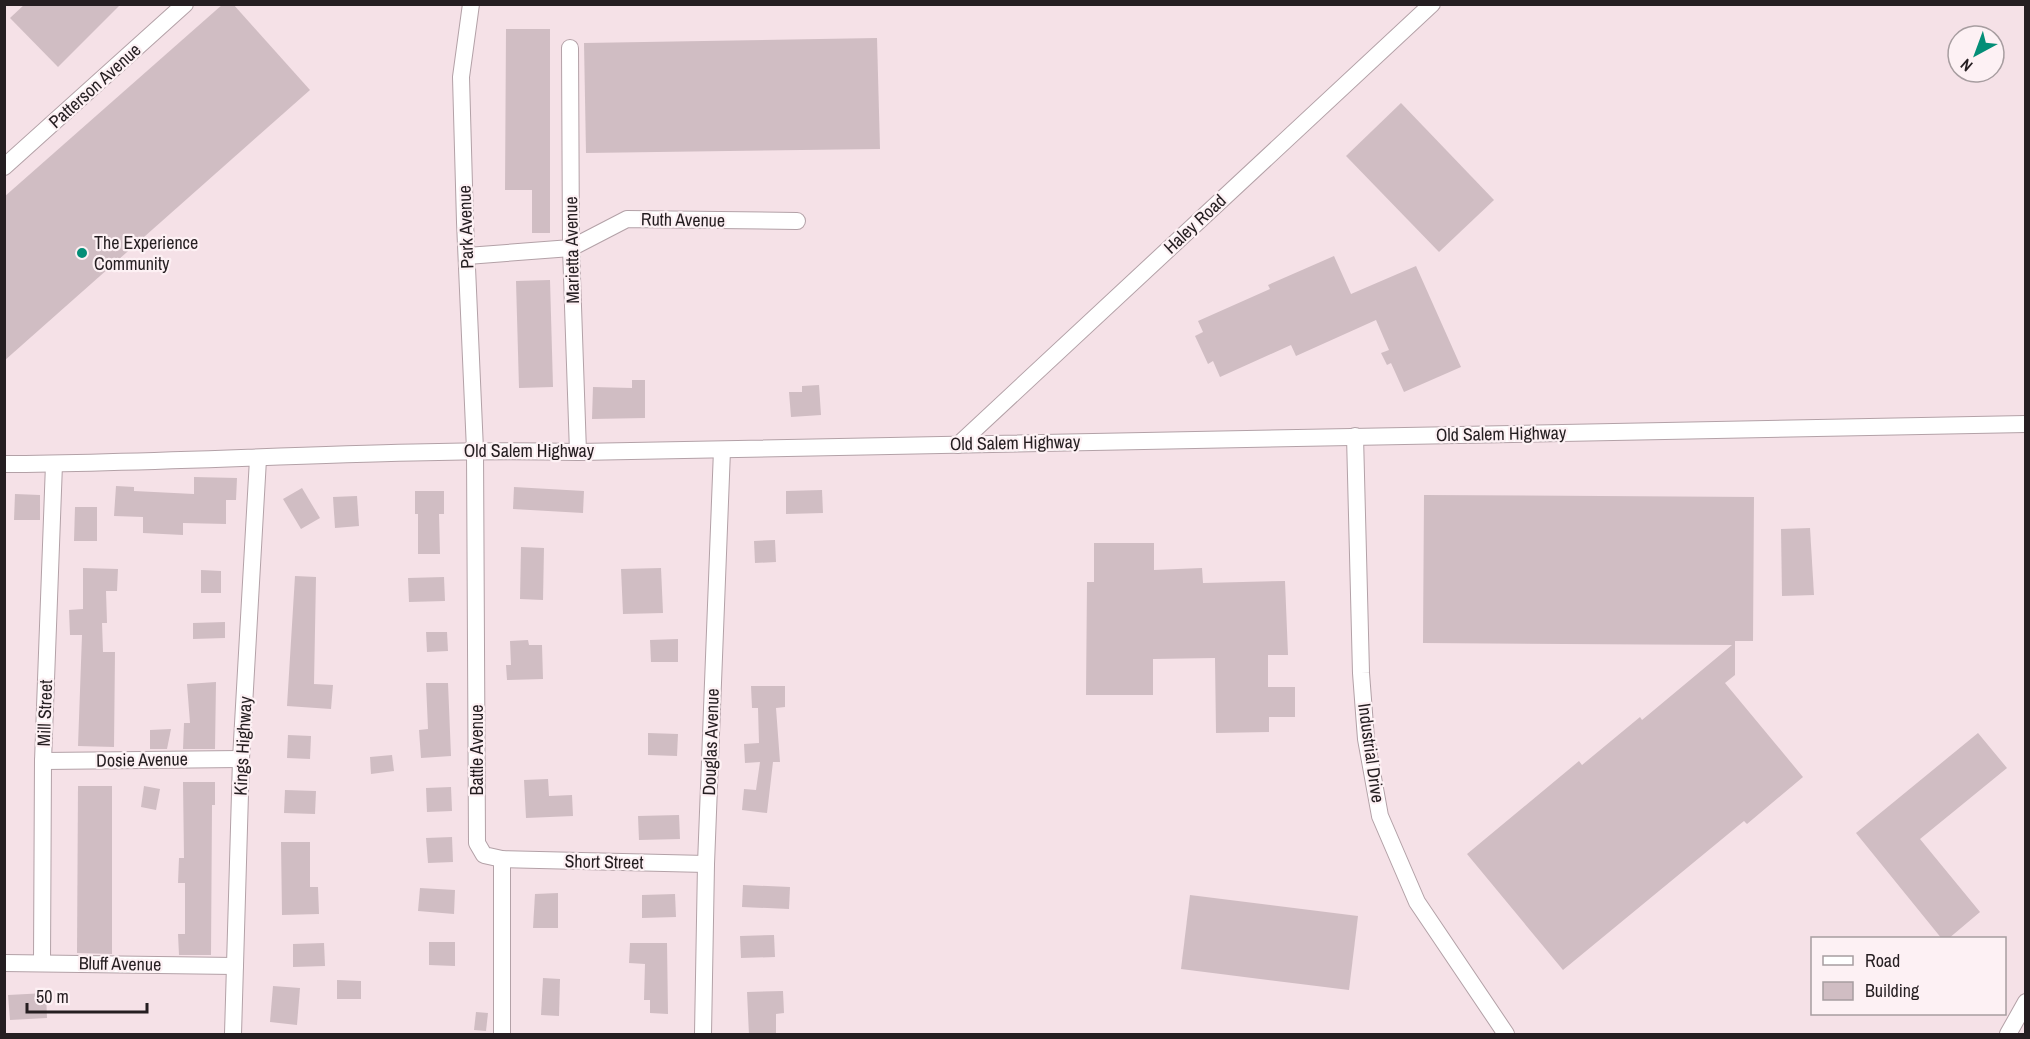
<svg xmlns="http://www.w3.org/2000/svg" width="2030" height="1039" font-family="'Archivo Narrow',sans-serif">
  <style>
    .building { fill: #d0bdc3 }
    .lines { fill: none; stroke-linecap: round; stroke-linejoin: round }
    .minor-casing { stroke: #b3a1a7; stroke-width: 18 }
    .minor { stroke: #fff; stroke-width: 16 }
    .poi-dot { fill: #048e77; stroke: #fdf1f4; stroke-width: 2 }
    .labels { text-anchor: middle; stroke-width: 4.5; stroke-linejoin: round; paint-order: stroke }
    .street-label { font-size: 18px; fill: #251e21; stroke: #fdf1f4 }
    .poi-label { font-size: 18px; fill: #251e21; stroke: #fdf1f4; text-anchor: start }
  </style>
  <rect width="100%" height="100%" fill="#f5e1e7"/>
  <!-- building -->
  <g class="building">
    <polygon points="25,4 121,4 58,67 10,18"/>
    <polygon points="223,4 233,4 310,90 4,361 4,197"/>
    <polygon points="506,29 550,29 550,233 532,233 532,190 505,190"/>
    <polygon points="877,38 880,149 586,153 584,43"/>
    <polygon points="1401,103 1494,200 1439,252 1346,156"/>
    <polygon points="1334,256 1351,294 1416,266 1461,367 1404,392 1391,363 1387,365 1381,353 1389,350 1376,320 1296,356 1291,345 1220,377 1213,361 1208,364 1195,336 1203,332 1198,321 1270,289 1268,285"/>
    <polygon points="550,280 553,387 519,388 516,281"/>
    <polygon points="632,380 645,380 645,418 592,419 593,387 632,388"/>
    <polygon points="819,385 821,415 791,417 789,392 802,392 802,386"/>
    <polygon points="194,477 237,478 236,500 226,500 226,524 183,523 183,535 143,533 143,517 114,516 116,486 134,487 134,491 194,494"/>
    <polygon points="514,487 584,491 583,513 513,509"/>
    <polygon points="302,488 320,518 301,529 283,499"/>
    <polygon points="822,490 823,513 786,514 786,491"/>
    <polygon points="415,491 444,491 444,514 439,514 440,554 418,554 418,514 415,514"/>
    <polygon points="15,494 40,495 40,520 14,520"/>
    <polygon points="1424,495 1754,497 1753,641 1735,641 1735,675 1725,683 1803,777 1747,824 1744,821 1563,970 1467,854 1579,761 1582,765 1640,717 1642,720 1732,645 1423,643"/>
    <polygon points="357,496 359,526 335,528 333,497"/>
    <polygon points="75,507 97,507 97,541 74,541"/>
    <polygon points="1810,528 1814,595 1782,596 1781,529"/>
    <polygon points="775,540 776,562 755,563 754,541"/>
    <polygon points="1094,543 1154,543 1154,570 1202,568 1203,583 1285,581 1288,655 1268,655 1268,687 1295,687 1295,717 1269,717 1269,732 1216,733 1215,658 1153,659 1153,695 1086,695 1087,582 1094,582"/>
    <polygon points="521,547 544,548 543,600 520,599"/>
    <polygon points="83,568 118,569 117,591 106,591 107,623 102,623 103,652 115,652 114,747 78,746 82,635 70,635 69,610 83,609"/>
    <polygon points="661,568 663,613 623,614 621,569"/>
    <polygon points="201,570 221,571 221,593 201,593"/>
    <polygon points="295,576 316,577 314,684 333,685 331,709 287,706"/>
    <polygon points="444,577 445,601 409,602 408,578"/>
    <polygon points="225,622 225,638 193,639 193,623"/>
    <polygon points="426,632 447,632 448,651 427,652"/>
    <polygon points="678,639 678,662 651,662 650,640"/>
    <polygon points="528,640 529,645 542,645 543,679 507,680 506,665 511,665 510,641"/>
    <polygon points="216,682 215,749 183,749 184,723 190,723 187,684"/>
    <polygon points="426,683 448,683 451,756 421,758 419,730 428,729"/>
    <polygon points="751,686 785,686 785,707 776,708 780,762 773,762 767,813 742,810 744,789 756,790 760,762 745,763 744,744 759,743 758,708 752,708"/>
    <polygon points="171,729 167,749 150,749 150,730"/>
    <polygon points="648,733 678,734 677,756 648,755"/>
    <polygon points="1978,733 2007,768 1920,839 1980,912 1948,939 1942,939 1856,833"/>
    <polygon points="288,735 311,736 310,759 287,758"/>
    <polygon points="392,755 394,771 371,774 370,757"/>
    <polygon points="548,779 549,796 572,795 573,816 526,818 524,780"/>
    <polygon points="183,782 215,782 215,805 212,805 211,955 179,955 178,934 185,934 185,883 178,883 179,858 184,858"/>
    <polygon points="78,786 112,786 112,954 77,953"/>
    <polygon points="144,786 160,789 156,810 141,807"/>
    <polygon points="451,787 452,811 427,812 426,788"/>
    <polygon points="285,790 316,791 315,814 284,813"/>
    <polygon points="679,815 680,839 639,840 638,816"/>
    <polygon points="452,837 453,862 428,863 426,838"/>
    <polygon points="281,842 310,842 310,887 318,887 319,914 282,915"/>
    <polygon points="743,885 790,887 789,909 742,907"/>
    <polygon points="420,888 455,890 454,914 418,911"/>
    <polygon points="558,893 558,928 533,928 535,894"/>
    <polygon points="675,894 676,917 642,918 642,895"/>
    <polygon points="1190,895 1358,916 1349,990 1181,969"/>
    <polygon points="774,935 775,957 741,958 740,936"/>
    <polygon points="429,942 455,942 455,966 429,965"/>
    <polygon points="324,943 325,966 293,967 293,944"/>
    <polygon points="630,943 667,943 668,1014 650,1013 650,1000 644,1000 645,964 629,963"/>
    <polygon points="543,978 560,979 559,1016 541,1015"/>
    <polygon points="337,980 361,981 361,999 337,999"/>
    <polygon points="273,986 300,988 297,1025 270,1022"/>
    <polygon points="783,991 784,1013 776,1014 776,1035 749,1035 747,992"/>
    <polygon points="46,993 47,1018 10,1020 8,995"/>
    <polygon points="476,1012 488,1013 486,1031 474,1030"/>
  </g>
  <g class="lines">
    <defs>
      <g id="minor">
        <polyline points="471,4 461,77 465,222 475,450 477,843 484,855 502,859 706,864"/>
        <polyline points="570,48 571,248 578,452"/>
        <polyline points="4,167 185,4"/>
        <polyline points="467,256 571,248 627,219 797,221"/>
        <polyline points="1355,436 1361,673 1366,739 1380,816 1417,902 1506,1034"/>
        <polyline points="958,445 1432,4"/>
        <path d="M 4,464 C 196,463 387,448 578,452 L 2026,424"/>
        <polyline points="43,761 241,759"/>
        <polyline points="42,962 43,761 54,464"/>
        <polyline points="4,963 235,966"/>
        <polyline points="233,1034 241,759 258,459"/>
        <polyline points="502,1034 502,859"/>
        <polyline points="703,1034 706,864 722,450"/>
        <polyline points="2008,1034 2026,1002"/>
      </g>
    </defs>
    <!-- minor casing -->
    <use href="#minor" class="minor-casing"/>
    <!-- minor -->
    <use href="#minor" class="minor"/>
  </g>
  <!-- markers -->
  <circle class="poi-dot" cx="82" cy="253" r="6"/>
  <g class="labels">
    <!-- street labels -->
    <g class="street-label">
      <text transform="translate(95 86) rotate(-42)" y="6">Patterson Avenue</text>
      <text transform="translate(683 220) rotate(1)" y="6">Ruth Avenue</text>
      <text transform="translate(1195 224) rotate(-43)" y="6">Haley Road</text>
      <text transform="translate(466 227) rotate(-92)" y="6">Park Avenue</text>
      <text transform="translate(572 250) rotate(-91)" y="6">Marietta Avenue</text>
      <text transform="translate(1501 434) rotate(-1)" y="6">Old Salem Highway</text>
      <text transform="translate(1015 443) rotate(-1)" y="6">Old Salem Highway</text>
      <text x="529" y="457">Old Salem Highway</text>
      <text transform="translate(45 713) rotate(-88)" y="6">Mill Street</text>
      <text transform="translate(711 742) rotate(-88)" y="6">Douglas Avenue</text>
      <text transform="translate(243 746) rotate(-87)" y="6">Kings Highway</text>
      <text transform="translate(477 750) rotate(-90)" y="6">Battle Avenue</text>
      <text transform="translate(1371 753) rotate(82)" y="6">Industrial Drive</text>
      <text transform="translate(142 760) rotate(-1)" y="6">Dosie Avenue</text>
      <text transform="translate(604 862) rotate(1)" y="6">Short Street</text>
      <text transform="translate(120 964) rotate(1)" y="6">Bluff Avenue</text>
    </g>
    <!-- poi labels -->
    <g class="poi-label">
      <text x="94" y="249">The Experience<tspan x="94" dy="21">Community</tspan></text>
    </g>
  </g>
  <!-- border -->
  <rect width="2030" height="1039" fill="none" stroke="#251e21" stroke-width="12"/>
  <!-- legend -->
  <rect x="1811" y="937" width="195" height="78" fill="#fdf1f4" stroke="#a79da0" stroke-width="1.5"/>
  <rect x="1823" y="956" width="30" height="9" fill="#ffffff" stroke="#a79da0" stroke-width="1.5"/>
  <text x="1865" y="967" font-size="18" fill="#251e21">Road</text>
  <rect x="1823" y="982" width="30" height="18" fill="#d0bdc3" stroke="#a79da0" stroke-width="1.5"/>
  <text x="1865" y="997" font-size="18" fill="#251e21">Building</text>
  <!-- north arrow -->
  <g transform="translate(1976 54) rotate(221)"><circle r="28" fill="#fdf1f4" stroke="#a79da0" stroke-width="1.5"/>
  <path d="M0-4.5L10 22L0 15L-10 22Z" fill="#048e77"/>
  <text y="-9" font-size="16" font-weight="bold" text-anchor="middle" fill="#251e21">N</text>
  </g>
  <!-- scale -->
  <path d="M27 1003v9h120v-9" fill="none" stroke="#251e21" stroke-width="3"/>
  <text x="36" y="1003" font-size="18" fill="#251e21" stroke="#fdf1f4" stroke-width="4.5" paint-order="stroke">50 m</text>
</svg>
